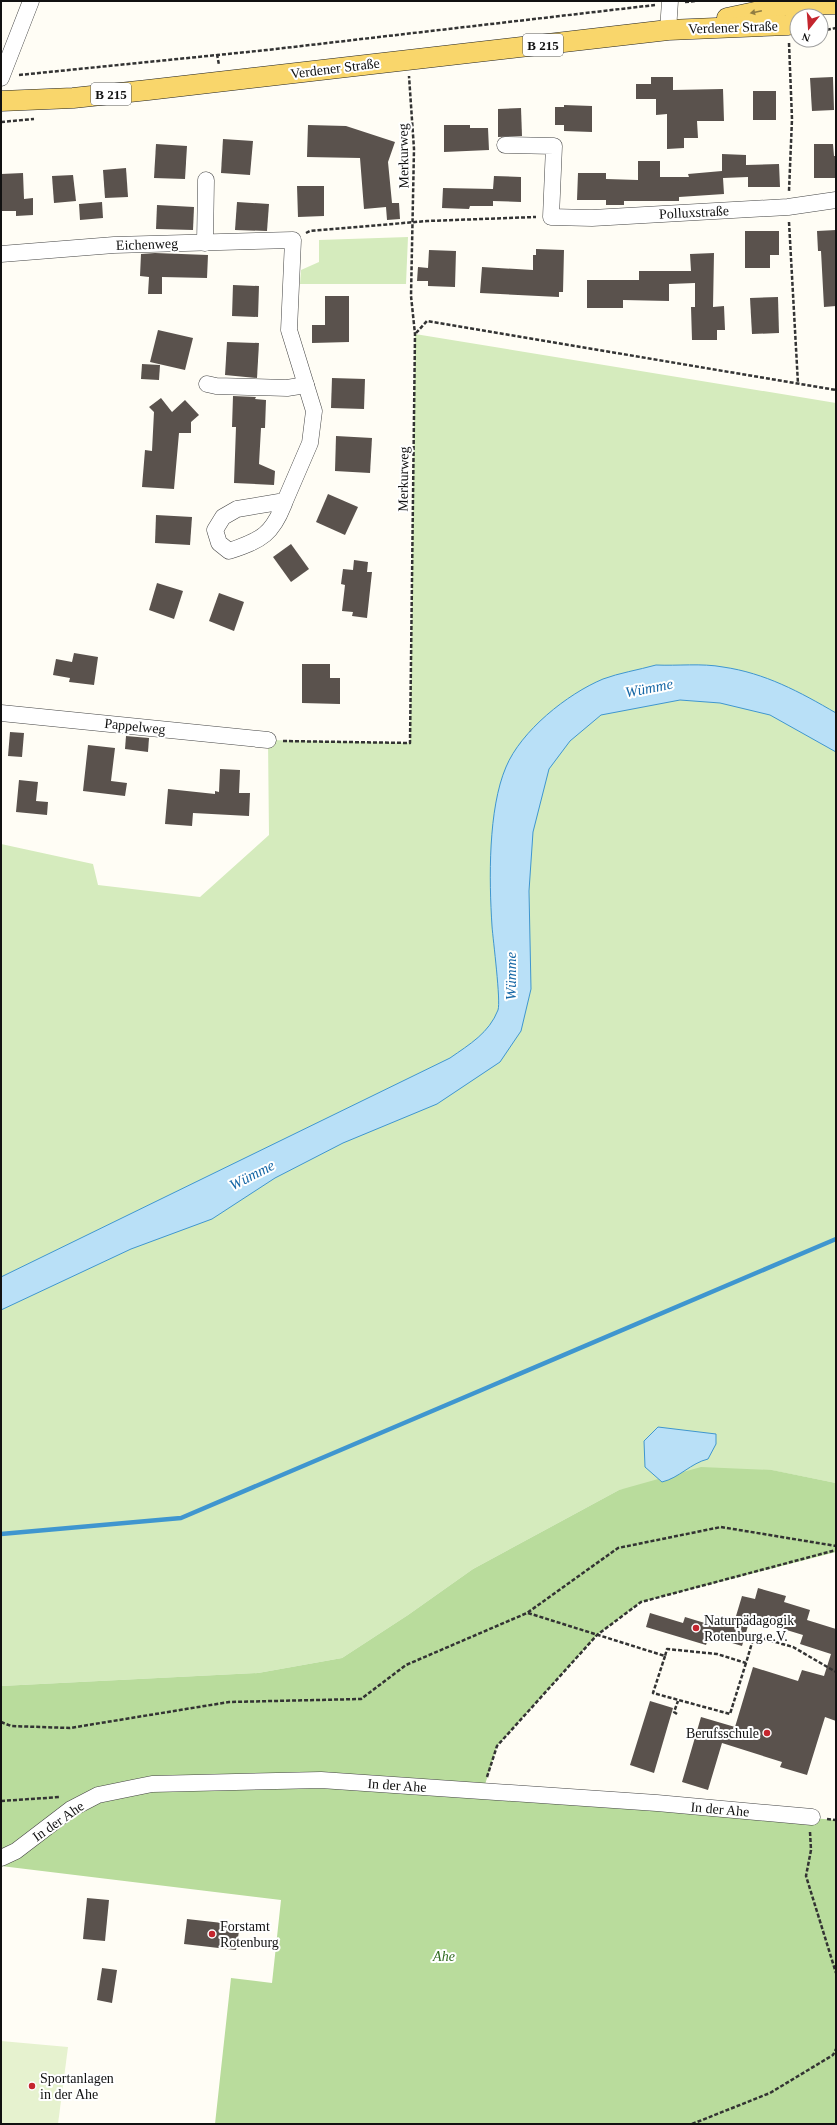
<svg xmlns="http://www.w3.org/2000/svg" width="837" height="2125" font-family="Georgia,serif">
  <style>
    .green { fill: #d5ebbd }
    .forest { fill: #b9dc9c }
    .pitch { fill: #e6f2cf }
    .water { fill: #b9e0f7; stroke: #3f96cf }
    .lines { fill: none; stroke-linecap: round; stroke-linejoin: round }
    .stream { stroke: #3f96cf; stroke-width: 4.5 }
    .building { fill: #5a524d }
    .minor-casing { stroke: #444; stroke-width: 17 }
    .major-casing { stroke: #222; stroke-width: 21 }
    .path { stroke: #333; stroke-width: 2.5; stroke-dasharray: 4 2; stroke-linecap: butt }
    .minor { stroke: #fff; stroke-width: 16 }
    .major { stroke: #f9d66b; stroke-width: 20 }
    .oneway { fill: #917d42 }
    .poi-dot { fill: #c4262e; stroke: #fff; stroke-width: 1.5 }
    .labels { text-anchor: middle; stroke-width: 4; stroke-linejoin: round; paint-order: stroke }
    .shield { fill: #fff; stroke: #585858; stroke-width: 1 }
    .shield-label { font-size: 13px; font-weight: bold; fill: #111 }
    .street-label { font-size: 14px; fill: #111; stroke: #fff }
    .poi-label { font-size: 14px; fill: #111; stroke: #fff; text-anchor: start }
    .park-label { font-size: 14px; font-style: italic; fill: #2f6b1f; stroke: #fff }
    .water-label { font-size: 15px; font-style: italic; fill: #1768a6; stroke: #fff }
  </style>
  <rect width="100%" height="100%" fill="#fffdf5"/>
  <!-- green -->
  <g class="green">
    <polygon points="408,237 406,284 300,284 301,270 319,262 319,240"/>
    <polygon points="415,334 836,403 836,1483 771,1470 619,1490 473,1569 408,1615 342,1658 258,1673 1,1686 1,844 93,864 98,885 200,897 269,835 268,740 410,743"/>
  </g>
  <!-- forest -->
  <polygon class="forest" points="701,1467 772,1470 836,1483 836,1552 641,1602 597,1635 497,1746 483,1791 836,1820 836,2124 215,2124 231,1978 272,1983 281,1900 1,1866 1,1686 258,1673 342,1658 408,1615 473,1569 619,1490"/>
  <!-- pitch -->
  <polygon class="pitch" points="1,2041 68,2047 58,2124 1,2124"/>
  <!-- water -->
  <g class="water">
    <path d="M 656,665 C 677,666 702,663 723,667 C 765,673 800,692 836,713 L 836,752 L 770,715 L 720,703 L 680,700 L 601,715 L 570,741 L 549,769 L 533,832 L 529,891 L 531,989 L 521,1031 L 500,1062 L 437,1104 L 343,1143 L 275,1178 L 212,1219 L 131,1249 L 1,1310 L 1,1277 L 450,1058 C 470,1044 489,1033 498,1010 C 501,1001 493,940 492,926 C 489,880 488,809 506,767 C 521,731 567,694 603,679 C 619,673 638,670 656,665 Z"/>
    <path d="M 658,1427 L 716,1434 L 716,1444 L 708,1459 C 691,1463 679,1478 662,1482 L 645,1467 L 644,1441 Z"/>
  </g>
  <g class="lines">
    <!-- stream -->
    <polyline class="stream" points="1,1534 181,1518 836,1239"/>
  </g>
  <!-- building -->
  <g class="building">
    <polygon points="651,77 673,77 673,90 723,89 724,121 697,121 698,138 684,138 684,148 667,149 667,114 656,115 656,99 636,99 636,84 651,84"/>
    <polygon points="833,77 834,110 812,111 810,78"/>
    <rect x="753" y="91" width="23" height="29"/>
    <polygon points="564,105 592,106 592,132 564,131 564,125 555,125 555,107 564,107"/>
    <polygon points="521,108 522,136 498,137 498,109"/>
    <polygon points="308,125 346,126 395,142 388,162 392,203 399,203 400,219 387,220 386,207 364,209 360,158 307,157"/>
    <polygon points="444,125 470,125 470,128 488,128 489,150 444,152"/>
    <polygon points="223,139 253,141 250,175 221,173"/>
    <polygon points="156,144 187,146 185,179 154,178"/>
    <polygon points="814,144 833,144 834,156 836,156 836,178 814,178"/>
    <polygon points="722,154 746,155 746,165 779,164 780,187 748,187 748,177 723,178 724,194 679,197 679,201 624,201 624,205 606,205 606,200 577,200 578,173 606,173 606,179 638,180 638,161 660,161 660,177 689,177 688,174 722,171"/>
    <polygon points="126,168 128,197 105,198 103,170"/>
    <polygon points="23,173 24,199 33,198 33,215 16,216 16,211 1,211 1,174"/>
    <polygon points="73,175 76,201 54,203 52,176"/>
    <polygon points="494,176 521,177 521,202 493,201 493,206 470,206 469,209 442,208 443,188 493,189"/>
    <polygon points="297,186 324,186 324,216 298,217"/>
    <polygon points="102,202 103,218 80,220 79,204"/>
    <polygon points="237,202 269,204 267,231 235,230"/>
    <polygon points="157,205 194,207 193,230 156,229"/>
    <polygon points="836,230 836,306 824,307 821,251 818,251 817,231"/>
    <polygon points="745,231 779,231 779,255 770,255 770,268 745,268"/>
    <polygon points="536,249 564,250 563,292 559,292 559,297 480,293 482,267 533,270 533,255 536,255"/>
    <polygon points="429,250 456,251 455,287 428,286 428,281 417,281 418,267 428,268"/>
    <polygon points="155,253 208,255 207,278 162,277 162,294 148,294 149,277 140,276 141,254"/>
    <polygon points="714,253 713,307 724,306 725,330 717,330 717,340 692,340 691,307 695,307 695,283 669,284 669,301 623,300 623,308 587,308 587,280 639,280 639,271 691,271 690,254"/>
    <polygon points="233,285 259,286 258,317 232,316"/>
    <polygon points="325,296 349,296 349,342 312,343 312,325 325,325"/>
    <polygon points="778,297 779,333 752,334 750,298"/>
    <polygon points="158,330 193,338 185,370 150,362"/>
    <polygon points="227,342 259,343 257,378 225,375"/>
    <polygon points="142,364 160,365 159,380 141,379"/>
    <polygon points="332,378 365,379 364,409 331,408"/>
    <polygon points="233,396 256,397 255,399 266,400 265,428 261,428 259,464 275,471 274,485 234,483 236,427 232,427"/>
    <polygon points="161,398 172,412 185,400 199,415 191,422 191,433 179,433 174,489 142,487 145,450 152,451 154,412 149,407"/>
    <polygon points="336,436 372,438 370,473 335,471"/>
    <polygon points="328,494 358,507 345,535 316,522"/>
    <polygon points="156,515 192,517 190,545 155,543"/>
    <polygon points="291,544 309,569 291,582 273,557"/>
    <polygon points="354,560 368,562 367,572 372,572 367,618 352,616 353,612 342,611 345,585 341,584 343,569 353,570"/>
    <polygon points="157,583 183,591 174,619 149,610"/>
    <polygon points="219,593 244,602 234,631 209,621"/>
    <polygon points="74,653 98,657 94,685 69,682 70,678 53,675 56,659 72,662"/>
    <polygon points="302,664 330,664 330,678 340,678 340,704 302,703"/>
    <polygon points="10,732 24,733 22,757 8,756"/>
    <polygon points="126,736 149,738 148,752 125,749"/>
    <polygon points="88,745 115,748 111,781 127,783 125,796 83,791"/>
    <polygon points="220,769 240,770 239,793 250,793 249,816 193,813 192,826 165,824 168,789 215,794 215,791 219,792"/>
    <polygon points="19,780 38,782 36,801 48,802 47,815 16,812"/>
    <polygon points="758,1588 786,1596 784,1602 810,1610 807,1620 836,1629 836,1721 825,1717 807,1775 780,1767 782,1762 722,1743 708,1790 682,1782 701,1717 735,1727 753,1667 798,1681 802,1670 824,1676 831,1654 800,1644 803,1635 750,1619 742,1646 709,1636 706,1645 646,1627 650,1613 683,1623 685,1617 708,1624 710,1619 733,1626 742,1596 755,1599"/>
    <polygon points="650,1701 673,1708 654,1773 630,1765"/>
    <polygon points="87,1898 109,1900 105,1941 83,1939"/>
    <polygon points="187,1919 240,1925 236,1950 184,1944"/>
    <polygon points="102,1968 117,1970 112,2003 97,2000"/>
  </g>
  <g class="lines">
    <defs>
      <g id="minor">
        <polyline points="668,30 670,1"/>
        <polyline points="1,78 31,1"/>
        <polyline points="505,145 554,146 551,217 592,218 788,207 836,200"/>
        <polyline points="205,243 206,180"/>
        <path d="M 1,254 L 114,245 L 293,240 L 289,330 L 314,411 L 310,443 L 285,501 L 237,509 L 223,517 L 215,530 L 219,543 L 229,551 C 262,540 273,534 285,501"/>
        <polyline points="207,384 216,386 287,388 306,385"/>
        <polyline points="1,713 268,740"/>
        <polyline points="1,1858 16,1851 71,1809 98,1795 152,1784 321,1780 657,1803 812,1817"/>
      </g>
      <g id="major">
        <polyline points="727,18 788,5 836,4"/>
        <polyline points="1,101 73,98 148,90 668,30 788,25 797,22"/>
      </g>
    </defs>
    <!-- minor casing -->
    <use href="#minor" class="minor-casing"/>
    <!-- major casing -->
    <use href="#major" class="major-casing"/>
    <!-- path -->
    <g class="path">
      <polyline points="685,2 696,1"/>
      <polyline points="821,31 836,28"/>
      <polyline points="789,43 792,119 789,191"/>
      <polyline points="217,54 219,65"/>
      <polyline points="19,75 267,50 655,5"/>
      <polyline points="1,122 34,119"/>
      <polyline points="789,222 798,384"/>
      <polyline points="306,233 310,231 427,221 536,217"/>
      <polyline points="416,333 427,321 836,390"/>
      <polyline points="283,741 410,743 415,334 411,296 414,149 409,76"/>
      <polyline points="528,1613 665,1656 667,1649 717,1654 746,1663 754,1636 793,1647 836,1672"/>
      <polyline points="665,1656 653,1693 730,1714 746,1663"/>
      <polyline points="677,1714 674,1712 678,1701"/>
      <polyline points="1,1722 11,1726 70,1728 229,1702 361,1699 406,1665 527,1613 618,1548 721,1527 836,1546"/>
      <polyline points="487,1777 497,1746 597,1635 641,1602 836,1550"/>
      <polyline points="1,1801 60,1797"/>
      <polyline points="827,1819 836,1820"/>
      <polyline points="810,1832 811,1850 806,1876 836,1973"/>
      <polyline points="692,2124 770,2093 833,2055 836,2049"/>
    </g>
    <!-- minor -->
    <use href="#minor" class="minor"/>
    <!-- major -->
    <use href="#major" class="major"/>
  </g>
  <!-- one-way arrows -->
  <defs><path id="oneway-solid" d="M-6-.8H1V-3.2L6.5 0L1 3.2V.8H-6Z"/></defs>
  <use class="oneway" href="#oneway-solid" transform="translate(756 12) rotate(168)"/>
  <!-- markers -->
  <g class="poi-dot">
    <circle cx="696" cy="1628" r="4"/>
    <circle cx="767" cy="1733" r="4"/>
    <circle cx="212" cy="1934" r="4"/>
    <circle cx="32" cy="2086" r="4"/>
  </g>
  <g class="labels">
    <!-- shield labels -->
    <g class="shield">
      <rect x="523" y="34" width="40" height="22" rx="3"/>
      <rect x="91" y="83" width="40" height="22" rx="3"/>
    </g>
    <g class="shield-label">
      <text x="543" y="50">B 215</text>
      <text x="111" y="99">B 215</text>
    </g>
    <!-- street labels -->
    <g class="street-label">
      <text transform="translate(733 27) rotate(-2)" y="5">Verdener Straße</text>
      <text transform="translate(335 68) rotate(-7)" y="5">Verdener Straße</text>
      <text transform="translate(403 156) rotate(-91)" y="5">Merkurweg</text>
      <text transform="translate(694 212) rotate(-3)" y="5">Polluxstraße</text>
      <text transform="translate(147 244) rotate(-2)" y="5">Eichenweg</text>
      <text transform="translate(403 479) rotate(-89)" y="5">Merkurweg</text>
      <text transform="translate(135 726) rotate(6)" y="5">Pappelweg</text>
      <text transform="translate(397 1785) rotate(4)" y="5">In der Ahe</text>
      <text transform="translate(720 1809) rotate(5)" y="5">In der Ahe</text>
      <text transform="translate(58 1821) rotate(-35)" y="5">In der Ahe</text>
    </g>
    <!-- poi labels -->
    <g class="poi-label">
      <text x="704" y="1625">Naturpädagogik<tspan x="704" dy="16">Rotenburg e.V.</tspan></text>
      <text x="759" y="1738" text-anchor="end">Berufsschule</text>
      <text x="220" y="1931">Forstamt<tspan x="220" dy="16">Rotenburg</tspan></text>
      <text x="40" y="2083">Sportanlagen<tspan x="40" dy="16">in der Ahe</tspan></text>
    </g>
    <!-- park labels -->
    <g class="park-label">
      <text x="444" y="1961">Ahe</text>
    </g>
    <!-- water labels -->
    <g class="water-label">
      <text transform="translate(649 688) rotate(-11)" y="5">Wümme</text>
      <text transform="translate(511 976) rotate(-90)" y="5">Wümme</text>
      <text transform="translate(252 1175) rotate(-27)" y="5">Wümme</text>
    </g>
  </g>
  <!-- border -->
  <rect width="837" height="2125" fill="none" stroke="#111111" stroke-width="4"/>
  <!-- north arrow -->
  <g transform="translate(809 28) rotate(197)"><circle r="19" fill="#ffffff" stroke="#a0a0a0"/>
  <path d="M0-3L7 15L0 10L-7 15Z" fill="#c4262e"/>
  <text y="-6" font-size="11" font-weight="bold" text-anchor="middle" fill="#111111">N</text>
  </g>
</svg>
